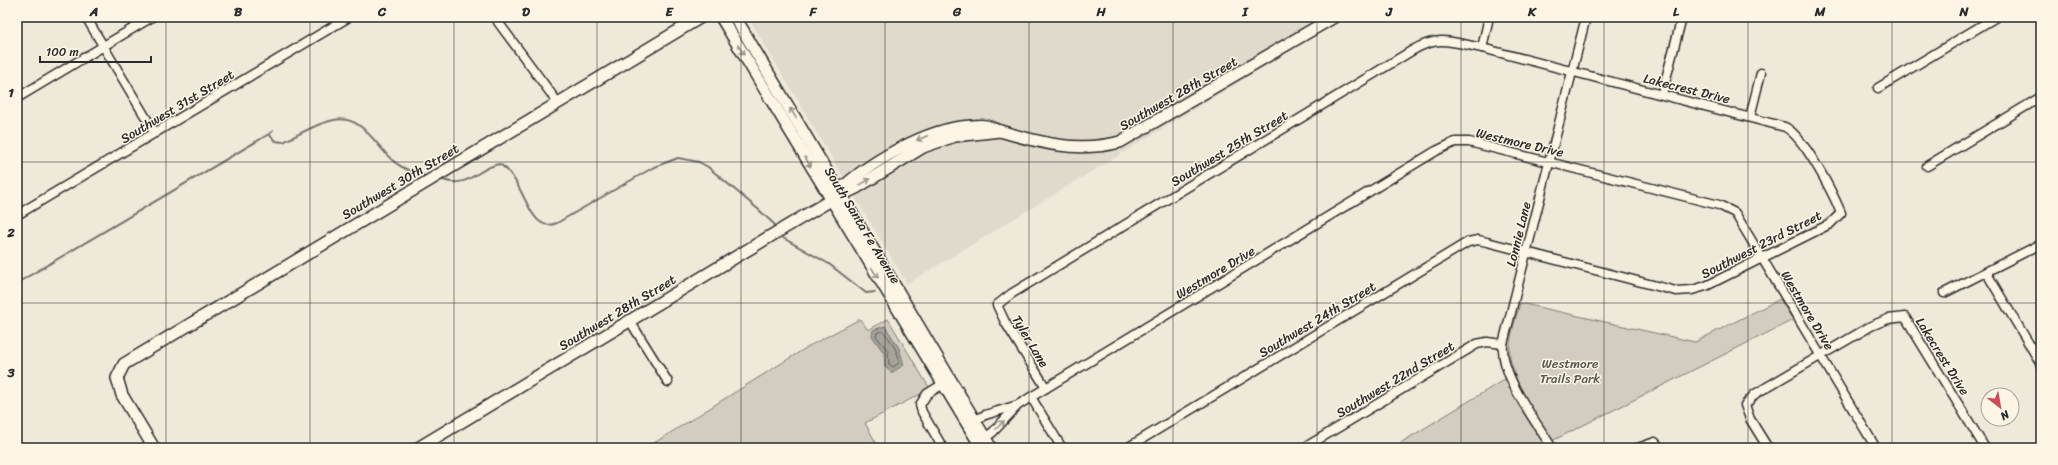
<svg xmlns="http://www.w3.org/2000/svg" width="2058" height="465" font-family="Sriracha,sans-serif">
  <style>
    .built { fill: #e0dacc }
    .green { fill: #d2cdc0; stroke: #7e7c76 }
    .water { fill: #a6a399; stroke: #75736d }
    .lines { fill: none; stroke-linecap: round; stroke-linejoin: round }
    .shore { stroke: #5c5b57; stroke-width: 1 }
    .stream { stroke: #75736d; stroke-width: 2 }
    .street-casing { stroke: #2b2b2b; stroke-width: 11 }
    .secondary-casing { stroke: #2b2b2b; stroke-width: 14 }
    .street { stroke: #fcf5e5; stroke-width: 8 }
    .secondary { stroke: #fcf5e5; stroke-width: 11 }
    .oneway { stroke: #949088 }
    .grid { fill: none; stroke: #2b2b2b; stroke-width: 1; stroke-opacity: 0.55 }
    .labels { text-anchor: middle; stroke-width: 3; stroke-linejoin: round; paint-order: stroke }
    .street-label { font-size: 13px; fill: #2b2b2b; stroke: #fcf5e5 }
    .park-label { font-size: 13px; fill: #555450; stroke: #fcf5e5 }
    .neatline { fill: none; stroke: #2b2b2b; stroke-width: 1.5 }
    .grid-label { font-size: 13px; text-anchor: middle; font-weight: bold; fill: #2b2b2b }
  </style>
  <rect width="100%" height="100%" fill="#efe9da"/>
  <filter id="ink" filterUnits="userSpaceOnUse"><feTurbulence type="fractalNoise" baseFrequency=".025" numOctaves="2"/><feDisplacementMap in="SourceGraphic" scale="8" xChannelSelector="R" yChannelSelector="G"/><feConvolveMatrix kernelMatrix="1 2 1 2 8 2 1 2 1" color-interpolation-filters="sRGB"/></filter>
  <g filter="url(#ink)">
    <!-- built -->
    <polygon class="built" points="748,17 1346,17 907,284"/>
    <!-- green -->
    <g class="green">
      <path d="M 1780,299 L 1793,320 L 1538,448 L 1392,448 L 1515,373 C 1503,350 1514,327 1520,303 L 1695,342 Z"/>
      <polygon points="860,319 868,330 888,319 930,389 865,423 879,448 646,448 809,346"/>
    </g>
    <!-- water -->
    <polygon class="water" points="885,326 899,348 904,365 891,373 885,366 884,353 872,336 873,330"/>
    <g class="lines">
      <!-- shore -->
      <path class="shore" d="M 882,331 C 889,336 900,354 899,363 L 893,367 L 889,364 L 888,351 L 876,336 L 877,333 Z"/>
      <!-- stream -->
      <g class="stream">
        <path d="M 273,131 L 269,134 L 275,141 L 283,142 C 299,135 316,123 334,120 C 361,114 375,144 392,160 C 400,167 414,173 425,176"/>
        <path d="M 443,180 C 469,189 477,168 499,164 C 519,173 527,216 542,223 C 547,226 552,225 557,223 L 654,167 L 678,158 L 699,162 L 708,167 L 759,210 L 776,226"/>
        <polyline points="783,238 829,264 866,293 875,292"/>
        <polyline points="17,283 269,134"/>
      </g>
      <defs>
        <g id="street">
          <polyline points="86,17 155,133"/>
          <polyline points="498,22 558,103"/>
          <polyline points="1482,48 1489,17"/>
          <polyline points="1878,88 1996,17"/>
          <polyline points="1662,94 1682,17"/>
          <polyline points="17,98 152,17"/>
          <polyline points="1750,117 1761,73"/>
          <polyline points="1927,166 2041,97"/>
          <polyline points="17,215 349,17"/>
          <polyline points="1986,272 2041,364"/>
          <polyline points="1944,293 2041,244"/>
          <polyline points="630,321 668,382"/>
          <polyline points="943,384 927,394 920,405 922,412 943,448"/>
          <path d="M 1046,388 L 1005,322 L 997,305 L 1011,294 L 1413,50 C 1440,34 1454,43 1482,48 L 1785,127 C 1804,137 1832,191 1841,213 L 1830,224 L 1706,286 L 1692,290 L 1676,291 L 1487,242 L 1478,240 L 1468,242 L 1127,448"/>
          <polyline points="1031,397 1062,448"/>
          <polyline points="971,422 985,415 1018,405 1436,151 1455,142 1469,142 1719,205 1735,213 1876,448"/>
          <polyline points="981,441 993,432 1018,405"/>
          <polyline points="1304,448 1477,344 1487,342 1503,344"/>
          <path d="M 1552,448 C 1536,421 1500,376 1503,344 L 1586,17"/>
          <polyline points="1638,448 1655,442 1660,448"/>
          <polyline points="1768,448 1750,419 1745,405 1755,394 1871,326 1888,319 1905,317 1985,448"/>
        </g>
        <g id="secondary">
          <polyline points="721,17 982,448"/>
          <polyline points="735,17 991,448"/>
          <path d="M 835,195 C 865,164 927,128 971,126 C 976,126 981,125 986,126 C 991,127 995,130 1000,131 C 1041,143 1077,153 1120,142 L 1334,17"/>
          <polyline points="154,448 122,395 117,378 124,364 701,17"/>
          <polyline points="418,448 769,237 831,200 856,188 923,147 955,136 1000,131"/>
        </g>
      </defs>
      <!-- street casing -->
      <use href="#street" class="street-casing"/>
      <!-- secondary casing -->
      <use href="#secondary" class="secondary-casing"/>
      <!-- street -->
      <use href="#street" class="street"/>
      <!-- secondary -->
      <use href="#secondary" class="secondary"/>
    </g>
    <!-- one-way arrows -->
    <defs><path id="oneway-shaft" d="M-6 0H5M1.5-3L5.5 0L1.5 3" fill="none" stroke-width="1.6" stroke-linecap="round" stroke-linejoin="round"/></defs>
    <g class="oneway">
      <use href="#oneway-shaft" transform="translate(741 50) rotate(58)"/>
      <use href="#oneway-shaft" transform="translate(793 113) rotate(-121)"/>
      <use href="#oneway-shaft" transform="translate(922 138) rotate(157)"/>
      <use href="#oneway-shaft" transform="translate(808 162) rotate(59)"/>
      <use href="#oneway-shaft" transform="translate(865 182) rotate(-32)"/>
      <use href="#oneway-shaft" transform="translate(875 273) rotate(57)"/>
      <use href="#oneway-shaft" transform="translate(1000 425) rotate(-45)"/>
    </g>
  </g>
  <!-- grid -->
  <path class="grid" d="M 166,17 L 166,448M 310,17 L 310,448M 454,17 L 454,448M 597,17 L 597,448M 741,17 L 741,448M 885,17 L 885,448M 1029,17 L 1029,448M 1173,17 L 1173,448M 1317,17 L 1317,448M 1461,17 L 1461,448M 1604,17 L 1604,448M 1748,17 L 1748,448M 1892,17 L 1892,448M 17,162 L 2041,162M 17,303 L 2041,303"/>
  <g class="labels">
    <!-- street labels -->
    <g class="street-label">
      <text transform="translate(1687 88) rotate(14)" y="5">Lakecrest Drive</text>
      <text transform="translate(1178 93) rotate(-30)" y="5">Southwest 28th Street</text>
      <text transform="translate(177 106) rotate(-31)" y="5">Southwest 31st Street</text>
      <text transform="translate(1520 142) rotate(13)" y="5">Westmore Drive</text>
      <text transform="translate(1229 148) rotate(-31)" y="5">Southwest 25th Street</text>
      <text transform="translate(400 181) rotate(-31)" y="5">Southwest 30th Street</text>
      <text transform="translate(863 225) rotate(59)" y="5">South Santa Fe Avenue</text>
      <text transform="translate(1518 234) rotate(-76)" y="5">Lonnie Lane</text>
      <text transform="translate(1761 244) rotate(-27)" y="5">Southwest 23rd Street</text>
      <text transform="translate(1215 272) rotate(-31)" y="5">Westmore Drive</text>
      <text transform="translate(1808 310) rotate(59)" y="5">Westmore Drive</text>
      <text transform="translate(617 312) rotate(-31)" y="5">Southwest 28th Street</text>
      <text transform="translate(1317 319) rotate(-31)" y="5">Southwest 24th Street</text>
      <text transform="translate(1031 341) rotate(59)" y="5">Tyler Lane</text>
      <text transform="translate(1943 356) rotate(58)" y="5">Lakecrest Drive</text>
      <text transform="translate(1395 379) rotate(-31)" y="5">Southwest 22nd Street</text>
    </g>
    <!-- park labels -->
    <g class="park-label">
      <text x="1570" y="368">Westmore<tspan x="1570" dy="15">Trails Park</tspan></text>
    </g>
  </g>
  <!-- margin -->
  <rect width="2058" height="465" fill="none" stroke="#fcf5e5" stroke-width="44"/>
  <!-- north arrow -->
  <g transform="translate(2000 407) rotate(149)"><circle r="19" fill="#fcf5e5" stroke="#a8a49b"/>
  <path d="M0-3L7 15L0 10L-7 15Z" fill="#d1495b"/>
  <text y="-6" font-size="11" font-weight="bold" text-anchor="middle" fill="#2b2b2b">N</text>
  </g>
  <!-- scale -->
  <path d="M40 56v6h111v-6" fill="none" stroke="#2b2b2b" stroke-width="2"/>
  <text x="46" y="56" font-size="12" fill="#2b2b2b" stroke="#fcf5e5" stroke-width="3" paint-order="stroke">100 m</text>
  <rect x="22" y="22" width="2014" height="421" class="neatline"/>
  <g class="grid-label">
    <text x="94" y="16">A</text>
    <text x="238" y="16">B</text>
    <text x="382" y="16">C</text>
    <text x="526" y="16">D</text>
    <text x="669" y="16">E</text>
    <text x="813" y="16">F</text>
    <text x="957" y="16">G</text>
    <text x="1101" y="16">H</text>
    <text x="1245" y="16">I</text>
    <text x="1389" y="16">J</text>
    <text x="1532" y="16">K</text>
    <text x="1676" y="16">L</text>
    <text x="1820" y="16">M</text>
    <text x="1964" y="16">N</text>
    <text x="11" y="97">1</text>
    <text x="11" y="237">2</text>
    <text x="11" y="377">3</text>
  </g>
</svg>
